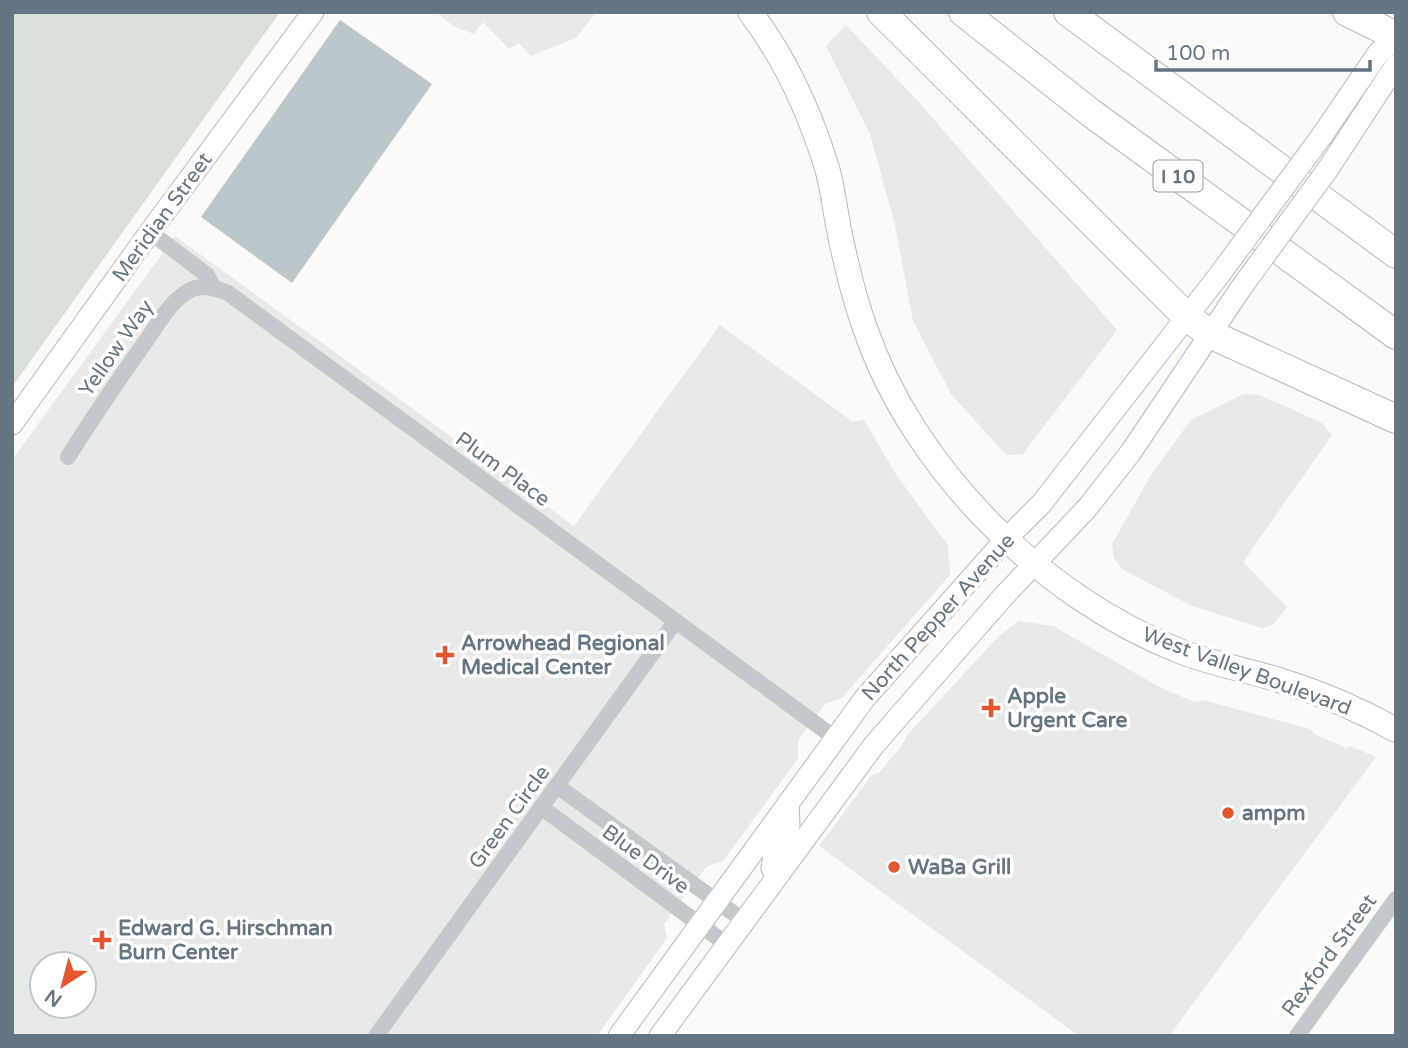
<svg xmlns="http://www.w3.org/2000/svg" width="1408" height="1048" font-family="'Varela Round',sans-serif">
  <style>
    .built { fill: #e8e9e9; fill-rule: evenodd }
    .green { fill: #dadfd7 }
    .water { fill: #bbc7cb }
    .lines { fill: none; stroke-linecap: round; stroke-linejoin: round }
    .secondary-casing { stroke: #b3babf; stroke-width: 23 }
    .primary-casing { stroke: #b5babe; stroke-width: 26 }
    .highway-casing { stroke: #b4b9bd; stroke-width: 30 }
    .street { stroke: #c3c8cc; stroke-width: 16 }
    .secondary { stroke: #fff; stroke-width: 21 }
    .primary { stroke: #fff; stroke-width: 24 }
    .highway { stroke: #fff; stroke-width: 28 }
    .secondary-bridge-casing { stroke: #b3babf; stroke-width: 23; stroke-linecap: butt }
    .secondary-bridge { stroke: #fff; stroke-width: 21 }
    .poi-dot { fill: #e4572e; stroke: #fff; stroke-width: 2.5 }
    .labels { text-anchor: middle; stroke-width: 7; stroke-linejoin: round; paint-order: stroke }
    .shield { fill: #fff; stroke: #939fa8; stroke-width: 2 }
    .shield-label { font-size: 19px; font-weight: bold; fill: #657683 }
    .street-label { font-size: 21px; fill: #657683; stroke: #fff }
    .poi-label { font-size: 21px; font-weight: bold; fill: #657683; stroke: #fff; text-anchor: start }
  </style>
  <rect width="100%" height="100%" fill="#fafaf8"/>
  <!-- built -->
  <g class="built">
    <polygon points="435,12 596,12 576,38 531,56 519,43 509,49 483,22 474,34 455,27"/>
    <polygon points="846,25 916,99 1117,330 1023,454 1006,455 951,394 913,321 895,225 870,134 826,46"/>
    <path d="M 175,236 L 574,526 L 720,325 L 853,422 L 864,420 L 897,476 L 948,545 L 950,575 L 841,699 L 826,703 L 798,740 L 798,759 L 723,861 L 706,867 L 664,924 L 667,938 L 597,1036 L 12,1036 L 12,460 ZM 42,964 L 84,964 L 84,1006 L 42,1006 Z"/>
    <polygon points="1244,394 1260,395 1322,423 1332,435 1243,562 1287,607 1273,625 1262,628 1192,606 1122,569 1114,558 1112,544 1152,473 1191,420"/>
    <polygon points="1019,621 1053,626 1163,689 1195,702 1203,700 1310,729 1316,735 1346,748 1350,746 1376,757 1169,1036 1079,1036 819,846 872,775 879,773 903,744 907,735 999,636"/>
  </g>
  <!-- green -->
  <polygon class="green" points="12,12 280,12 12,387"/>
  <!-- water -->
  <polygon class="water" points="340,20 432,84 292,283 201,217"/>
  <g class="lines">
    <defs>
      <g id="secondary">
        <polyline points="1321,137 1379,52 1396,39"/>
        <polyline points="1328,169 1396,65"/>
        <polyline points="12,424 150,232 313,12"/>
        <polyline points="777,875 772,868 774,856 789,826 788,803"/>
        <polyline points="619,1036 865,698 1007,538 1042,503 1220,274"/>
        <polyline points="660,1036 874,745 1003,597 1088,507 1106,484 1131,452 1241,288"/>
      </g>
      <path id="primary" d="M 750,12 C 785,58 810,113 827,168 C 832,186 835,207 838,225 C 845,260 853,295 865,328 C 913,469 1043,598 1182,652 C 1213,664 1247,670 1279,680 C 1318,692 1360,710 1396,730"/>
      <g id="highway">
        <polyline points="881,12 1186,316 1210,334 1396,419"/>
        <polyline points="963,12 1091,113 1396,335"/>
        <polyline points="1068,12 1396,254"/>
        <polyline points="1347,12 1396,36"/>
      </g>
    </defs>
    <!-- secondary casing -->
    <use href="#secondary" class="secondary-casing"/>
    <!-- primary casing -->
    <use href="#primary" class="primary-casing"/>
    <!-- highway casing -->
    <use href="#highway" class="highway-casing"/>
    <!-- street -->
    <g class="street">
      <polyline points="150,232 207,275 214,288"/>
      <path d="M 68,457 C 93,417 119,379 146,341 C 158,324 169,303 187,292 C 200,283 215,288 228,293 L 835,738"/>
      <polyline points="557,786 743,920"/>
      <polyline points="541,807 726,944"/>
      <polyline points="376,1036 675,622"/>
      <polyline points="1297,1036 1396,899"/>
    </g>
    <!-- secondary -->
    <use href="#secondary" class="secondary"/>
    <!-- primary -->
    <use href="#primary" class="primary"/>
    <!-- highway -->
    <use href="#highway" class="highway"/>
    <defs>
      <g id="secondary-bridge">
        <polyline points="1220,274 1321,137"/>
        <polyline points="1241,288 1328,169"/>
      </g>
    </defs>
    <!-- secondary-bridge casing -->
    <use href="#secondary-bridge" class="secondary-bridge-casing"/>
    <!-- secondary-bridge -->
    <use href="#secondary-bridge" class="secondary-bridge"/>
  </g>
  <!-- markers -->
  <g class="poi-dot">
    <path d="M441.5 644.5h7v7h7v7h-7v7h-7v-7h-7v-7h7z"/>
    <path d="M987.5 697.5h7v7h7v7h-7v7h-7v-7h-7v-7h7z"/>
    <circle cx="1228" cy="813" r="7"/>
    <circle cx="894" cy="867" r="7"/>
    <path d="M98.5 929.5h7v7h7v7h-7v7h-7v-7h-7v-7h7z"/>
  </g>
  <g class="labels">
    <!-- shield labels -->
    <rect class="shield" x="1153.5" y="160.5" width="49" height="31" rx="5"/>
    <g class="shield-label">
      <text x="1178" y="183">I 10</text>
    </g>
    <!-- street labels -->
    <g class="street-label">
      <text transform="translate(162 217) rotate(-54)" y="7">Meridian Street</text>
      <text transform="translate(116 348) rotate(-55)" y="7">Yellow Way</text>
      <text transform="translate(503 469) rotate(36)" y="7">Plum Place</text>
      <text transform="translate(938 617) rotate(-48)" y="7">North Pepper Avenue</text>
      <text transform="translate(1247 671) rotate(20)" y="7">West Valley Boulevard</text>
      <text transform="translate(509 817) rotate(-54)" y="7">Green Circle</text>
      <text transform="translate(646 859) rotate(36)" y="7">Blue Drive</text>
      <text transform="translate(1329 955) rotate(-54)" y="7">Rexford Street</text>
    </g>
    <!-- poi labels -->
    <g class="poi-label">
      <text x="461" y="650">Arrowhead Regional<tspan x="461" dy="24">Medical Center</tspan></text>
      <text x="1007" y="703">Apple<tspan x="1007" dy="24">Urgent Care</tspan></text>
      <text x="1242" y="820">ampm</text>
      <text x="908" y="874">WaBa Grill</text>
      <text x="118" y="935">Edward G. Hirschman<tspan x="118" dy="24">Burn Center</tspan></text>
    </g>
  </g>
  <!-- border -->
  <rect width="1408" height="1048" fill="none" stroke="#657683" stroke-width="28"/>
  <!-- north arrow -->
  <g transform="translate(63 985) rotate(216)"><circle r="33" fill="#ffffff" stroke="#c1c8cd" stroke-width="2"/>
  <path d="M0-5L12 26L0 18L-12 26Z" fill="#e4572e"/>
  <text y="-10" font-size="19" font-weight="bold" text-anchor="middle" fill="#657683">N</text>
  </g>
  <!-- scale -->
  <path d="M1156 60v10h214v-10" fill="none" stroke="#657683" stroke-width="3.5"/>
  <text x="1166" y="60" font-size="21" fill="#657683" stroke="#ffffff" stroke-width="5" paint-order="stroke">100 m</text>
</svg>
